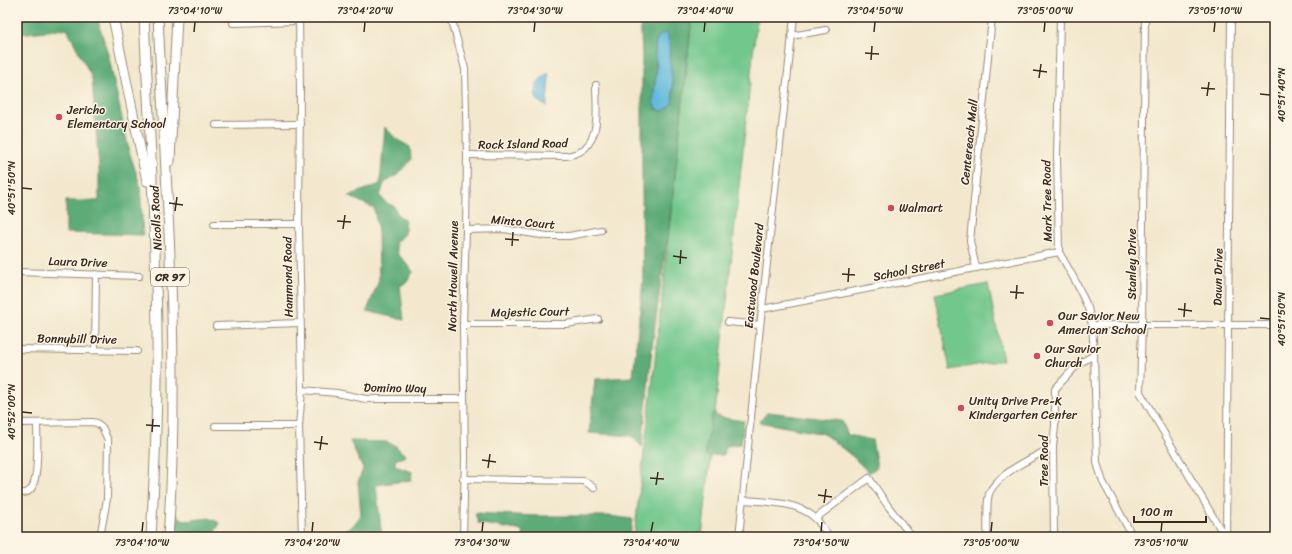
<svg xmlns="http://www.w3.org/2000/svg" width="1292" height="554" font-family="Sriracha,sans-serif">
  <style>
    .green { fill: #72c78c; stroke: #567855 }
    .forest { fill: #5dac78; stroke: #4c6b4b; fill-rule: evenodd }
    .water { fill: #61b9de; stroke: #4e727e }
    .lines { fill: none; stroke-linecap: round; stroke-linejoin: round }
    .minor-casing { stroke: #978976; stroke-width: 8 }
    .highway-casing { stroke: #978976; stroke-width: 11 }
    .minor { stroke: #fff; stroke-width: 6 }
    .highway { stroke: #fff; stroke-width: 9 }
    .ticks { fill: none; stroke: #3b2a1e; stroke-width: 1.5 }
    .poi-dot { fill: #d1495b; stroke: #fcf5e5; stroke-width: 1.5 }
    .labels { text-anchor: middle; stroke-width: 3; stroke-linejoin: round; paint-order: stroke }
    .shield { fill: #fcf5e5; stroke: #75675a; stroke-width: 1 }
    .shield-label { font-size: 11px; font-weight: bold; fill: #3b2a1e }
    .poi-label { font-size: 12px; fill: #3b2a1e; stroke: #fcf5e5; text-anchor: start }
    .street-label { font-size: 12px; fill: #3b2a1e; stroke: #fcf5e5 }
    .neatline { fill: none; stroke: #3b2a1e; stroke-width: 1.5 }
    .ticks-label { font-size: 10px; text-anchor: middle; fill: #3b2a1e }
  </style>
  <rect width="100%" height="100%" fill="#fcf5e5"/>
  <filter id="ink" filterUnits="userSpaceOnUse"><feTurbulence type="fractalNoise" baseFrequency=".025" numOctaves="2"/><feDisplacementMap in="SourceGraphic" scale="8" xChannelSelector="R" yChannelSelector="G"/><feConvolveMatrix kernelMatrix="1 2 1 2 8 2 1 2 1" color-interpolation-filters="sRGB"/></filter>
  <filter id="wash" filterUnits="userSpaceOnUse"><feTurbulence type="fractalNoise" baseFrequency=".012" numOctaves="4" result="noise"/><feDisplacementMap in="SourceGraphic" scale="16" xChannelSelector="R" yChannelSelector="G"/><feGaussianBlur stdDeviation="0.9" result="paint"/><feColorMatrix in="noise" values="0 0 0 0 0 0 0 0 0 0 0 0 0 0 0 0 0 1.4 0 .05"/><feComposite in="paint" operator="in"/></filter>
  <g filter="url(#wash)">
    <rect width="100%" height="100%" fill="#f3e8cd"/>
    <!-- green -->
    <g class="green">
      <polygon points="692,17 757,17 702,537 634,537 655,361"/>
      <polygon points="988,284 1003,360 950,370 935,294"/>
    </g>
    <!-- forest -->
    <g class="forest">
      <polygon points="17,17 97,17 109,58 129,151 140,185 143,235 66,233 66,201 99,201 99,168 92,78 67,29 17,34"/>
      <path d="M 640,17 L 692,17 L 672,202 L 652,347 L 642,447 L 632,436 L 589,433 L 595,379 L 633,377 L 643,280 L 642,187 L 642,54 ZM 670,45 C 670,50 669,54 669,58 C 670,74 679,94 668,108 L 653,100 L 656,76 L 656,62 Z"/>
      <polygon points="385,127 396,139 410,147 411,160 396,176 384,183 380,196 386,203 394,206 397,213 405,221 405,234 395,243 398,255 407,263 413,272 407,282 400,286 404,320 367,311 379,280 378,231 374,208 348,196 380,184"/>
      <polygon points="768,412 842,421 848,435 872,440 877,467 869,473 852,456 824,434 759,422"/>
      <path d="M 712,413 C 721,419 733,419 744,421 L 741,444 L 727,446 L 723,455 L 705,456 Z"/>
      <polygon points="350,441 386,442 396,446 406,456 395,460 395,466 412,472 411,480 376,485 382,537 339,537 339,533 353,526 361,515 358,482 363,469"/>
      <polygon points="475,513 538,516 609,516 632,519 630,537 523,537 523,531 478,523"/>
      <polygon points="176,514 185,521 209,518 220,523 215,532 215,537 173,537 173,521"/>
    </g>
    <!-- water -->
    <g class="water">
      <polygon points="667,32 670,45 669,57 673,86 672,103 668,108 662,111 655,108 653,100 657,68 655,55 656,42 660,35"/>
      <path d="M 548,73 L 549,76 L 547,107 L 538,101 C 532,87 536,82 548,73 Z"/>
    </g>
  </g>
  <g filter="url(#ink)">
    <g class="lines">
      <defs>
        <g id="minor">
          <polyline points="299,17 300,93 299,224 302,390 299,426 302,537"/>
          <polyline points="451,17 465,69 467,155 466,230 463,324 465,458 463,537"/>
          <polyline points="1060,17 1057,156 1059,252 1076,282 1088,308 1092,325 1094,355 1097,463 1103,482 1133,537"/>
          <polyline points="1145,17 1142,324 1140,392 1225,537"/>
          <polyline points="233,23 299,21"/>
          <polyline points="791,36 826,30"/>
          <polyline points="216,125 300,124"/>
          <path d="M 467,155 L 566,156 C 572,155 579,153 584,149 C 601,134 596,105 596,85"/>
          <polyline points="214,224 299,224"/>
          <polyline points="466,230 504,229 547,236 569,236 601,230"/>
          <polyline points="976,268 970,241 992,17"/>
          <polyline points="17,272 139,276"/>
          <polyline points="762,309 1059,252"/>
          <polyline points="728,322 760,325"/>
          <polyline points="463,324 566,324 598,319"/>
          <polyline points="1092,325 1275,325"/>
          <polyline points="216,326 300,323"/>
          <polyline points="17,349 137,351"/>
          <polyline points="95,350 96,274"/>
          <polyline points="302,390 337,393 366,399 464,399"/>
          <polyline points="17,423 92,422 97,423 102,427 108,440 107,499 100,537"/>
          <polyline points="215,426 299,426"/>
          <polyline points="463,479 584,481 594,488"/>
          <path d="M 17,493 C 21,493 26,494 29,491 C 40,484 37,436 37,423"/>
          <path d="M 743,500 C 766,502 800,501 817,520 C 821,525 825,531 830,537"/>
          <polyline points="816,518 869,478 888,506 912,537"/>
          <polyline points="739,537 760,327 794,17"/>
          <path d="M 987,537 C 988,526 986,503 989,494 C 996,474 1035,456 1053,447"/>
          <polyline points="1054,537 1053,447 1055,426 1055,389 1077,365 1094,355"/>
          <polyline points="1226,537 1231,17"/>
        </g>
        <g id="highway">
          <polyline points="113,17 147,181"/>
          <path d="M 144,17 C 149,123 156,229 157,334 C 158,402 155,470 151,537"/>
          <path d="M 158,17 C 166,190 181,364 168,537"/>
          <polyline points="170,161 177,17"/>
        </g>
      </defs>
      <!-- minor casing -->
      <use href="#minor" class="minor-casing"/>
      <!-- highway casing -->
      <use href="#highway" class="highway-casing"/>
      <!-- minor -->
      <use href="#minor" class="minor"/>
      <!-- highway -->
      <use href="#highway" class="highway"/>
    </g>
  </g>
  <!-- ticks -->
  <path class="ticks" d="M 194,32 L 195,22M 364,32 L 365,22M 534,32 L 535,22M 704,32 L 705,22M 874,32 L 875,22M 1044,32 L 1045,22M 1214,32 L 1215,22M 865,53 L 879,54M 871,60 L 872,46M 1033,70 L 1047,72M 1039,78 L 1041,64M 1201,88 L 1215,89M 1260,94 L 1270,95M 1207,96 L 1209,82M 22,188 L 32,189M 169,203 L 183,205M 175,211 L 177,197M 337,221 L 351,222M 343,229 L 345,215M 505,239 L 519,240M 512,246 L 513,232M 673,256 L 687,258M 680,264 L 681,250M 842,274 L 855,275M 848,282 L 849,268M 1010,292 L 1024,293M 1016,299 L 1017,285M 1178,309 L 1192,311M 1184,317 L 1185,303M 1260,318 L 1270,319M 22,412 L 32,413M 146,425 L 160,426M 152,432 L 153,419M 314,442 L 328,444M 320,450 L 322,436M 482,460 L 496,462M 488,468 L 490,454M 650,478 L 664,479M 656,485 L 658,472M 818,495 L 832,497M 824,503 L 826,489M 142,532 L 143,522M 312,532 L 313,522M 482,532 L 483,522M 651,532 L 653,522M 821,532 L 822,522M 991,532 L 992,522M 1161,532 L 1162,522"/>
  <!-- markers -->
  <g class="poi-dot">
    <circle cx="59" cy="117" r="4"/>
    <circle cx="891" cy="208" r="4"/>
    <circle cx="1050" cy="323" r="4"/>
    <circle cx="1037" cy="356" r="4"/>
    <circle cx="961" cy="408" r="4"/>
  </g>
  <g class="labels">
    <!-- shield labels -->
    <rect class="shield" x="151" y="268" width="38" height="18" rx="3"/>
    <g class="shield-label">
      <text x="170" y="281">CR 97</text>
    </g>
    <!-- poi labels -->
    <g class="poi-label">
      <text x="67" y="114">Jericho<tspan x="67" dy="14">Elementary School</tspan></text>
      <text x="899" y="212">Walmart</text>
      <text x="1058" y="320">Our Savior New<tspan x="1058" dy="14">American School</tspan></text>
      <text x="1045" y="353">Our Savior<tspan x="1045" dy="14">Church</tspan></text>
      <text x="969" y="405">Unity Drive Pre-K<tspan x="969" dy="14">Kindergarten Center</tspan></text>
    </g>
    <!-- street labels -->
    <g class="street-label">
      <text transform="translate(969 142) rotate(-84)" y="4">Centereach Mall</text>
      <text transform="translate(523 144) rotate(-1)" y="4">Rock Island Road</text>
      <text transform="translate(1047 201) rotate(-91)" y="4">Mark Tree Road</text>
      <text transform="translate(156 218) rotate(-93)" y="4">Nicolls Road</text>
      <text transform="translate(523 222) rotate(5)" y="4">Minto Court</text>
      <text transform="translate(78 262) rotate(2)" y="4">Laura Drive</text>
      <text transform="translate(1132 264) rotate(-90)" y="4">Stanley Drive</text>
      <text transform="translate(909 270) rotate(-11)" y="4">School Street</text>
      <text transform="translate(453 276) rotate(-89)" y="4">North Howell Avenue</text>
      <text transform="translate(754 276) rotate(-84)" y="4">Eastwood Boulevard</text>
      <text transform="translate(288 277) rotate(-91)" y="4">Hammond Road</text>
      <text transform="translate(1218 277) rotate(-89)" y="4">Dawn Drive</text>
      <text transform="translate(530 312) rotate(-1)" y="4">Majestic Court</text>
      <text transform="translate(77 339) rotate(1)" y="4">Bonnybill Drive</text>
      <text transform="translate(395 388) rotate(1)" y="4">Domino Way</text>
      <text transform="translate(1044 461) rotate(-90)" y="4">Tree Road</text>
    </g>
  </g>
  <!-- margin -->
  <rect width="1292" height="554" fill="none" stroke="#fcf5e5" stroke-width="44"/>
  <!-- scale -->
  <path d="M1134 516v6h72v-6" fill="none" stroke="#3b2a1e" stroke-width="2"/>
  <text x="1140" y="516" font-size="12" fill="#3b2a1e" stroke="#fcf5e5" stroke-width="3" paint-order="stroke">100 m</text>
  <rect x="22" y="22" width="1248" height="510" class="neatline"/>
  <g class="ticks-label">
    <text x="195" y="14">73°04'10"W</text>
    <text x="365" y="14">73°04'20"W</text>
    <text x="535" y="14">73°04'30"W</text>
    <text x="705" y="14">73°04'40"W</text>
    <text x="875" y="14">73°04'50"W</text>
    <text x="1045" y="14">73°05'00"W</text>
    <text x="1215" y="14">73°05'10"W</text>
    <text transform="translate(1281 95) rotate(-90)" y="4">40°51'40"N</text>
    <text transform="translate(11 188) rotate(-90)" y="4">40°51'50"N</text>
    <text transform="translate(1281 319) rotate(-90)" y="4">40°51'50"N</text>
    <text transform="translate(11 412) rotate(-90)" y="4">40°52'00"N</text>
    <text x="142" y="546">73°04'10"W</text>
    <text x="312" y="546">73°04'20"W</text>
    <text x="482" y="546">73°04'30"W</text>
    <text x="651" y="546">73°04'40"W</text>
    <text x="821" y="546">73°04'50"W</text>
    <text x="991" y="546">73°05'00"W</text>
    <text x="1161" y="546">73°05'10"W</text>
  </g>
</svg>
